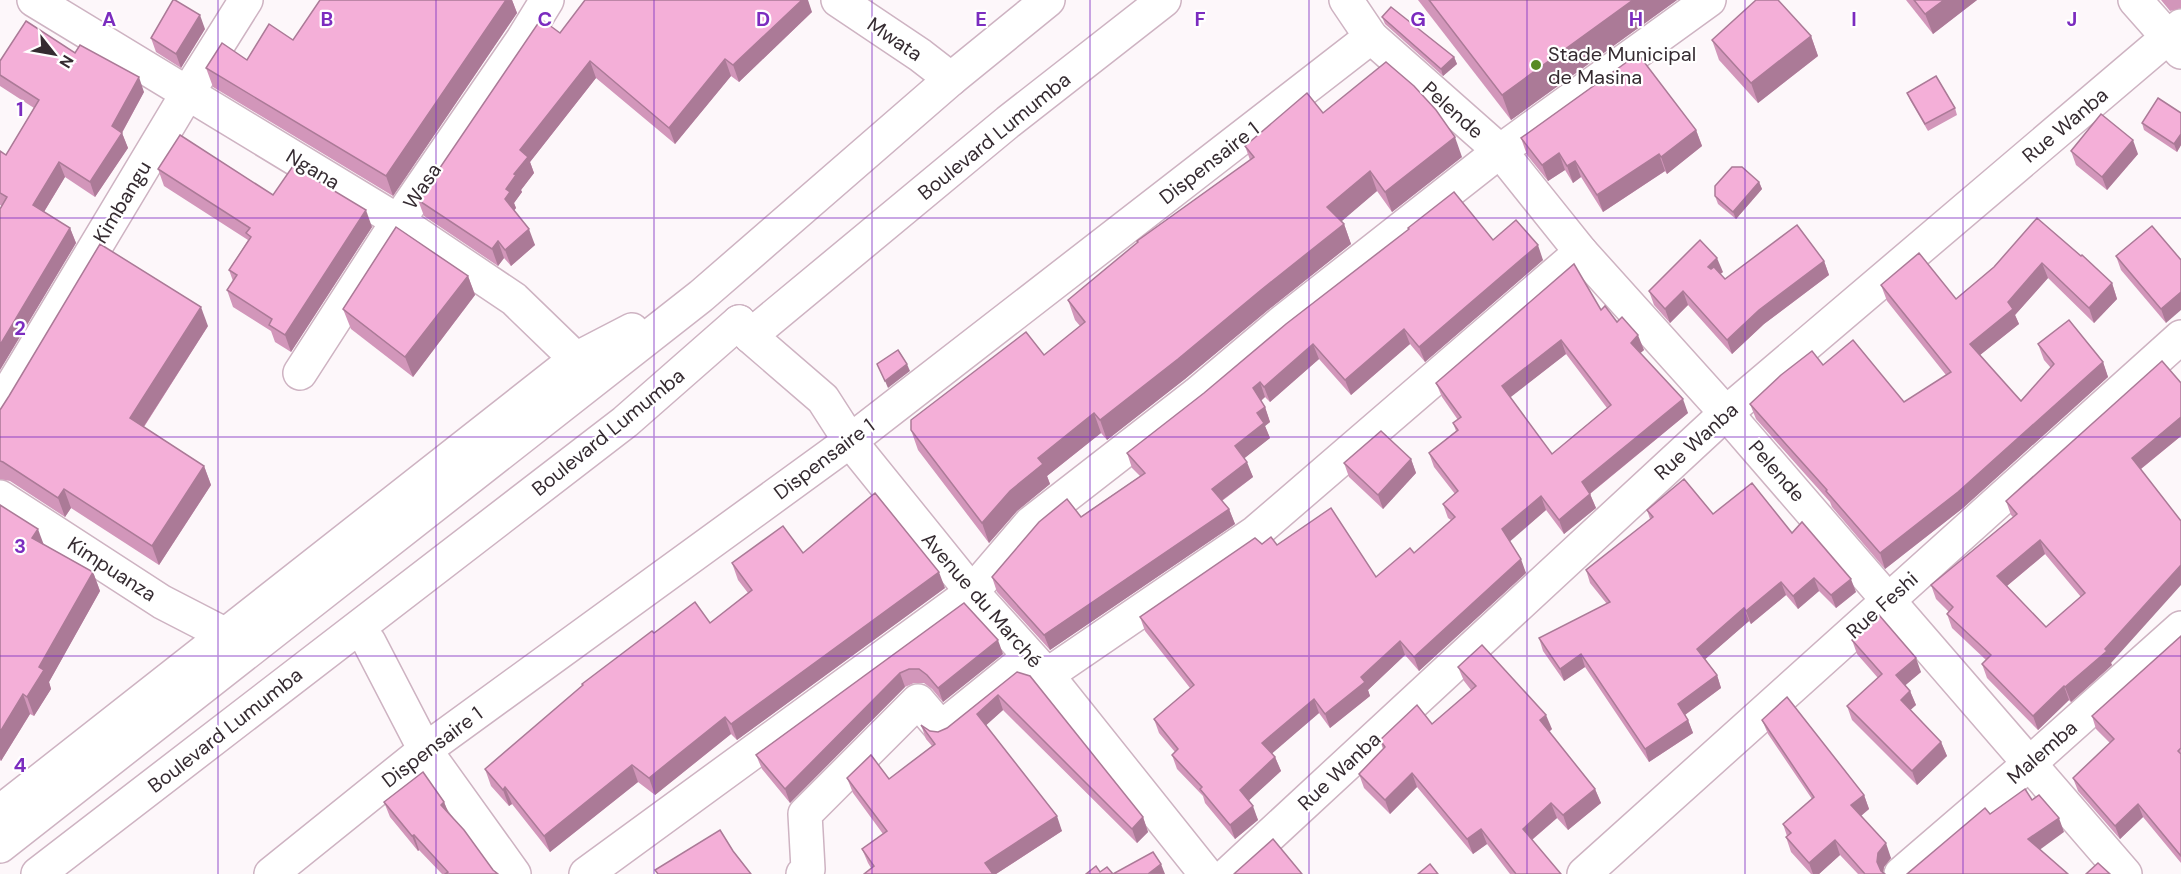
<svg xmlns="http://www.w3.org/2000/svg" width="2181" height="874" font-family="'DM Sans',sans-serif">
  <style>
    .lines { fill: none; stroke-linecap: round; stroke-linejoin: round }
    .minor-casing { stroke: #ceb3c2; stroke-width: 36 }
    .highway-casing { stroke: #ceb3c2; stroke-width: 36 }
    .minor { stroke: #fff; stroke-width: 33 }
    .highway { stroke: #fff; stroke-width: 33 }
    .wall { fill: #d296ba; fill-rule: evenodd }
    .shaded-wall { fill: #ab7a97 }
    .building { fill: #f4afd8; stroke: #ab7a97; stroke-width: 1.5; fill-rule: evenodd }
    .grid { fill: none; stroke: #7b2cbf; stroke-width: 1.5; stroke-opacity: 0.55 }
    .poi-dot { fill: #578b24; stroke: #fff; stroke-width: 2 }
    .labels { text-anchor: middle; stroke-width: 4.5; stroke-linejoin: round; paint-order: stroke }
    .street-label { font-size: 20px; fill: #352b31; stroke: #fff }
    .poi-label { font-size: 20px; fill: #352b31; stroke: #fff; text-anchor: start }
    .grid-label { font-size: 20px; text-anchor: middle; font-weight: bold; fill: #7b2cbf; stroke: #fff; stroke-width: 4.5; stroke-linejoin: round; paint-order: stroke }
  </style>
  <rect width="100%" height="100%" fill="#fdf7fa"/>
  <g class="lines">
    <defs>
      <g id="minor">
        <polyline points="34,0 398,221 514,299 576,359"/>
        <polyline points="838,0 920,55 951,79"/>
        <polyline points="1346,0 1371,37 1500,151 1581,252 1726,413 2125,874"/>
        <polyline points="2135,0 2181,52"/>
        <polyline points="750,336 823,399 850,441 972,592 1047,675 1206,874"/>
        <polyline points="300,373 398,221 523,39 547,0"/>
        <polyline points="0,406 187,94 246,0"/>
        <polyline points="0,497 162,602 226,635"/>
        <polyline points="369,642 425,750 514,874"/>
        <polyline points="271,874 425,750 850,441 1371,37"/>
        <polyline points="586,874 972,592 1031,523 1197,394 1280,324 1500,151 1709,0"/>
        <polyline points="803,874 808,869 805,814 918,701 941,728 1019,665 1047,675 1256,532 1581,252"/>
        <polyline points="1228,874 1726,413 2181,26"/>
        <polyline points="1584,874 2181,337"/>
        <polyline points="1901,874 2030,763 2181,628"/>
      </g>
      <g id="highway">
        <polyline points="739,322 750,336 1008,122 1164,0"/>
        <polyline points="0,812 576,359 632,330"/>
        <polyline points="0,846 701,296 951,79 1048,0"/>
        <polyline points="38,874 625,422 739,322"/>
      </g>
    </defs>
    <!-- minor casing -->
    <use href="#minor" class="minor-casing"/>
    <!-- highway casing -->
    <use href="#highway" class="highway-casing"/>
    <!-- minor -->
    <use href="#minor" class="minor"/>
    <!-- highway -->
    <use href="#highway" class="highway"/>
  </g>
  <!-- wall -->
  <g class="wall">
    <polygon points="512,0 517,13 393,196 213,87 206,68 247,60 293,40"/>
    <polygon points="1418,0 1677,0 1511,120"/>
    <polygon points="1906,0 1977,0 1933,34"/>
    <polygon points="2161,0 2181,0 2181,8 2170,11"/>
    <polygon points="812,12 739,82 731,76 675,144 596,78 530,162 534,173 521,190 522,192 514,203 516,208 514,210 535,245 511,266 504,258 498,266 424,216 418,200 560,33"/>
    <polygon points="1382,17 1454,57 1457,64 1443,76 1385,24"/>
    <polygon points="205,29 181,68 156,52 151,38"/>
    <polygon points="1811,36 1818,56 1758,103 1719,60 1712,40"/>
    <polygon points="75,53 144,92 122,133 128,148 95,197 65,177 44,212 70,228 76,243 0,370 0,209 2,206 0,205 0,151 6,155 34,108 0,86 0,61"/>
    <polygon points="1907,93 1955,108 1957,115 1928,131 1910,100"/>
    <polygon points="1323,113 1462,157 1392,212 1377,191 1341,221 1344,224 1351,244 1268,310 1185,379 1107,440 1101,433 1047,476 1050,484 1017,511 989,543 918,450 911,430 1044,355 1080,326 1075,320 1068,300 1137,243 1137,241 1250,160 1245,146"/>
    <polygon points="2181,113 2181,145 2177,152 2144,130 2142,123"/>
    <polygon points="1696,130 1702,146 1667,174 1665,171 1603,212 1581,177 1573,183 1565,170 1548,181 1527,155 1521,138"/>
    <polygon points="2071,151 2138,154 2107,190 2076,165"/>
    <polygon points="158,169 273,195 372,227 291,352 275,342 271,331 233,307 227,290 233,281 229,270 248,240 164,186"/>
    <polygon points="1759,182 1762,189 1736,219 1718,204 1715,196"/>
    <polygon points="2037,218 2112,283 2117,299 2094,323 2048,278 2015,315 2019,324 1980,355 2021,401 2051,368 2044,360 2038,344 2103,362 2108,377 1963,508 1885,569 1832,507 1830,502 1756,419 1750,404 1823,365 1904,402 1946,375 1887,301 1881,285 1956,299 1994,267"/>
    <polygon points="2152,226 2166,323 2121,270 2116,256"/>
    <polygon points="1493,240 1543,260 1425,362 1410,344 1351,395 1319,359 1270,402 1265,397 1261,401 1265,407 1270,422 1265,426 1270,438 1244,458 1253,477 1222,501 1229,509 1235,524 1050,650 997,592 992,577 1140,476 1132,468 1127,453"/>
    <polygon points="1824,261 1829,275 1764,324 1732,354 1688,305 1670,323 1654,305 1649,291 1723,272 1720,274 1725,279"/>
    <polygon points="468,276 475,295 413,377 351,329 343,309"/>
    <path d="M 1601,310 L 1617,322 L 1644,350 L 1640,353 L 1688,413 L 1590,494 L 1596,508 L 1564,534 L 1546,510 L 1509,541 L 1526,573 L 1419,671 L 1405,655 L 1368,690 L 1370,696 L 1330,728 L 1319,713 L 1272,753 L 1275,757 L 1281,771 L 1249,800 L 1258,820 L 1235,839 L 1205,803 L 1203,796 L 1177,769 L 1172,755 L 1175,752 L 1159,733 L 1154,719 L 1190,688 L 1145,631 L 1140,617 L 1262,544 L 1277,545 L 1376,577 L 1414,553 L 1451,520 L 1448,518 L 1443,504 L 1455,494 L 1434,467 L 1429,453 L 1456,431 L 1453,423 L 1458,420 L 1442,397 L 1436,383 ZM 1566,354 L 1607,408 L 1552,454 L 1510,397 Z"/>
    <polygon points="208,326 144,427 204,466 211,485 159,565 71,508 65,517 10,481 0,479 0,410"/>
    <path d="M 2181,383 L 2181,436 L 2141,469 L 2111,663 L 2112,665 L 2071,702 L 2069,700 L 2038,730 L 1987,678 L 1982,664 L 1986,660 L 1952,628 L 1947,614 L 1949,612 L 1936,599 L 1931,585 L 2013,517 L 2011,515 L 2006,501 ZM 2045,554 L 2081,597 L 2046,627 L 2007,586 Z"/>
    <polygon points="1411,459 1416,473 1383,509 1349,477 1344,463"/>
    <polygon points="0,505 43,544 93,572 100,591 49,682 51,689 34,716 30,714 1,761 0,760"/>
    <polygon points="1647,510 1713,514 1792,533 1856,592 1836,608 1819,591 1798,609 1786,595 1751,624 1749,621 1705,659 1717,675 1721,688 1685,715 1688,720 1693,733 1649,762 1585,667 1564,681 1543,651 1539,638 1607,604 1590,583 1586,570 1650,519"/>
    <polygon points="803,553 945,588 737,740 731,734 655,795 638,782 550,852 512,804 509,806 491,786 485,769 654,633 710,623 748,593 738,580 732,563"/>
    <polygon points="964,603 1003,654 943,702 932,689 924,683 914,683 905,687 790,803 762,769 756,755"/>
    <polygon points="2181,636 2181,863 2143,817 2120,839 2078,791 2073,778 2110,743 2096,729 2092,716"/>
    <polygon points="1852,640 1921,672 1905,685 1910,691 1916,705 1910,710 1941,742 1947,756 1917,785 1852,720 1847,706 1878,678 1857,654"/>
    <polygon points="1458,667 1552,729 1549,732 1595,789 1601,803 1568,830 1557,818 1532,840 1561,874 1510,874 1487,844 1473,854 1417,787 1390,814 1364,788 1359,774 1383,749 1380,740 1432,724 1471,690 1464,681"/>
    <polygon points="1017,672 1143,817 1148,832 1137,843 1003,710 986,725 1062,831 996,874 864,874 871,868 868,863 862,849 883,834 853,793 847,778 889,779 932,746 926,739 921,725 930,731 938,732 947,728"/>
    <polygon points="1762,720 1864,795 1869,809 1861,816 1891,858 1884,867 1883,872 1885,874 1858,874 1840,855 1819,874 1811,874 1791,852 1786,837 1787,836 1783,824 1812,799 1768,734"/>
    <polygon points="384,802 444,802 448,813 493,870 498,874 442,874 419,850 418,851 390,817"/>
  </g>
  <!-- shaded-wall -->
  <g class="shaded-wall">
    <polygon points="506,0 512,0 517,13 393,196 386,176"/>
    <polygon points="802,0 808,0 812,12 739,82 733,65"/>
    <polygon points="1633,0 1677,0 1511,120 1502,95"/>
    <polygon points="1944,0 1977,0 1933,34 1925,14"/>
    <polygon points="200,15 205,29 181,68 176,54"/>
    <polygon points="1811,36 1818,56 1758,103 1751,83"/>
    <polygon points="1454,57 1457,64 1443,76 1441,69"/>
    <polygon points="725,59 731,76 675,144 669,128"/>
    <polygon points="590,61 596,78 530,162 534,173 521,190 522,192 514,203 516,208 511,215 505,199 506,189 514,174 520,150"/>
    <polygon points="139,77 144,92 119,138 122,133 128,148 95,197 90,182 112,126"/>
    <polygon points="1696,130 1702,146 1667,174 1661,157"/>
    <polygon points="2181,134 2181,145 2177,152 2174,144"/>
    <polygon points="1455,137 1462,157 1392,212 1385,192"/>
    <polygon points="2133,140 2138,154 2107,190 2102,177"/>
    <polygon points="1559,153 1565,170 1548,181 1542,165"/>
    <polygon points="1659,154 1665,171 1603,212 1597,195"/>
    <polygon points="1575,161 1581,177 1573,183 1567,166"/>
    <polygon points="59,162 65,177 39,220 33,205"/>
    <polygon points="1370,171 1377,191 1335,227 1327,207"/>
    <polygon points="1759,182 1762,189 1736,219 1733,212"/>
    <polygon points="366,210 372,227 291,352 285,335"/>
    <polygon points="1344,224 1351,244 1268,310 1185,379 1107,440 1100,420 1261,290"/>
    <polygon points="70,228 76,243 0,370 0,345"/>
    <polygon points="529,229 535,245 511,266 505,250"/>
    <polygon points="498,241 504,258 498,266 492,249"/>
    <polygon points="1538,245 1543,260 1425,362 1419,347"/>
    <polygon points="1717,258 1723,272 1713,280 1708,267"/>
    <polygon points="1824,261 1829,275 1764,324 1732,354 1727,340 1759,310"/>
    <polygon points="2042,263 2048,278 2015,315 2019,324 1975,359 1970,344"/>
    <polygon points="468,276 475,295 413,377 405,357"/>
    <polygon points="2112,283 2117,299 2094,323 2089,308"/>
    <polygon points="1683,291 1688,305 1670,323 1665,309"/>
    <polygon points="2181,292 2181,310 2166,323 2161,309"/>
    <polygon points="201,307 208,326 137,437 130,418"/>
    <polygon points="1404,329 1410,344 1351,395 1345,380"/>
    <polygon points="1638,335 1644,350 1636,357 1631,343"/>
    <polygon points="1561,340 1566,354 1507,400 1502,386"/>
    <polygon points="1313,344 1319,359 1270,402 1264,387"/>
    <polygon points="2103,362 2108,377 1963,508 1885,569 1880,553"/>
    <polygon points="907,364 910,371 888,388 885,381"/>
    <polygon points="1260,382 1265,397 1258,403 1253,388"/>
    <polygon points="1683,399 1688,413 1587,496 1582,482"/>
    <polygon points="1265,407 1270,422 1265,426 1270,438 1241,461 1235,446 1257,413"/>
    <polygon points="1094,413 1101,433 1047,476 1050,484 1017,511 989,543 982,523 1038,458"/>
    <polygon points="2181,417 2181,436 2137,472 2132,458"/>
    <polygon points="1411,459 1416,473 1383,509 1378,495"/>
    <polygon points="1247,462 1253,477 1217,504 1212,489"/>
    <polygon points="204,466 211,485 159,565 152,546"/>
    <polygon points="64,489 71,508 65,517 58,498"/>
    <polygon points="1590,494 1596,508 1564,534 1559,520"/>
    <polygon points="1541,496 1546,510 1507,544 1502,529"/>
    <polygon points="1229,509 1235,524 1050,650 1044,635"/>
    <polygon points="38,529 45,548 32,538"/>
    <polygon points="2040,540 2045,554 2002,590 1997,576"/>
    <polygon points="1521,559 1526,573 1419,671 1414,657"/>
    <polygon points="2181,565 2181,585 2111,663 2112,665 2071,702 2065,687 2105,649"/>
    <polygon points="93,572 100,591 49,682 51,689 34,716 27,697 39,667"/>
    <polygon points="939,572 945,588 737,740 731,724"/>
    <polygon points="1814,578 1819,591 1798,609 1793,596"/>
    <polygon points="1851,579 1856,592 1836,608 1831,595"/>
    <polygon points="1781,582 1786,595 1751,624 1746,611"/>
    <polygon points="1744,608 1749,621 1702,662 1697,649"/>
    <polygon points="998,640 1003,654 943,702 938,688"/>
    <polygon points="1400,641 1405,655 1368,690 1370,696 1330,728 1325,714 1361,677"/>
    <polygon points="1581,654 1585,667 1564,681 1560,669"/>
    <polygon points="1916,658 1921,672 1901,689 1896,675"/>
    <polygon points="900,673 905,687 790,803 785,789"/>
    <polygon points="1717,675 1721,688 1682,717 1678,704"/>
    <polygon points="2064,686 2069,700 2038,730 2033,716"/>
    <polygon points="1910,691 1916,705 1906,714 1901,700"/>
    <polygon points="23,694 30,714 1,761 0,758 0,732"/>
    <polygon points="998,695 1003,710 982,729 977,714"/>
    <polygon points="1314,699 1319,713 1268,757 1262,743"/>
    <polygon points="1546,715 1552,729 1545,735 1540,720"/>
    <polygon points="725,717 731,734 655,795 649,778"/>
    <polygon points="1688,720 1693,733 1649,762 1645,749"/>
    <polygon points="1941,742 1947,756 1917,785 1912,771"/>
    <polygon points="1275,757 1281,771 1245,804 1240,790"/>
    <polygon points="632,765 638,782 550,852 544,836"/>
    <polygon points="1412,773 1417,787 1390,814 1385,800"/>
    <polygon points="505,787 512,804 509,806 503,790"/>
    <polygon points="1595,789 1601,803 1568,830 1563,815"/>
    <polygon points="1864,795 1869,809 1856,820 1851,805"/>
    <polygon points="444,802 450,816 441,805"/>
    <polygon points="1551,803 1557,818 1528,843 1523,829"/>
    <polygon points="2138,804 2143,817 2120,839 2115,826"/>
    <polygon points="1253,806 1258,820 1235,839 1230,825"/>
    <polygon points="1057,816 1062,831 996,874 989,874 985,863"/>
    <polygon points="1143,817 1148,832 1137,843 1132,829"/>
    <polygon points="2059,818 2064,832 2034,854 2028,839"/>
    <polygon points="1481,829 1487,844 1473,854 1467,839"/>
    <polygon points="414,835 419,850 418,851 412,836"/>
    <polygon points="1835,840 1840,855 1819,874 1813,874 1809,863"/>
    <polygon points="1886,843 1891,858 1884,867 1883,874 1877,862 1878,853"/>
    <polygon points="1161,864 1165,874 1148,874"/>
  </g>
  <!-- building -->
  <g class="building">
    <polygon points="173,0 175,0 200,15 176,54 151,38"/>
    <polygon points="320,0 506,0 386,176 206,68 222,43 247,60 269,24 293,40"/>
    <polygon points="585,0 802,0 733,65 725,59 669,128 590,61 520,150 528,157 514,174 516,175 506,189 510,192 505,199 529,229 505,250 498,241 492,249 418,200 541,19 560,33"/>
    <polygon points="1429,0 1633,0 1502,95"/>
    <polygon points="1756,0 1778,0 1811,36 1751,83 1712,40"/>
    <polygon points="1914,0 1944,0 1925,14"/>
    <polygon points="1391,7 1454,57 1441,69 1382,17"/>
    <polygon points="26,21 75,53 80,45 139,77 112,126 122,133 90,182 59,162 33,205 70,228 0,345 0,209 7,197 0,193 0,151 6,155 39,100 0,75 0,61"/>
    <polygon points="1638,54 1696,130 1661,157 1659,154 1597,195 1575,161 1567,166 1559,153 1542,165 1521,138"/>
    <polygon points="1386,62 1414,86 1436,110 1455,137 1385,192 1370,171 1327,207 1344,224 1261,290 1178,359 1100,420 1094,413 1038,458 1043,464 1010,491 982,523 911,430 911,420 1026,332 1044,355 1085,322 1068,300 1138,242 1137,241 1254,157 1245,146 1307,93 1323,113"/>
    <polygon points="1936,76 1955,108 1925,124 1907,93"/>
    <polygon points="2158,98 2181,113 2181,134 2174,144 2142,123"/>
    <polygon points="2101,114 2133,140 2102,177 2071,151"/>
    <polygon points="180,135 273,195 293,166 366,210 285,335 269,325 272,319 227,290 237,275 229,270 251,237 246,233 250,228 158,169"/>
    <polygon points="1732,167 1742,167 1759,182 1733,212 1715,196 1715,186"/>
    <polygon points="1454,192 1493,240 1516,220 1538,245 1419,347 1404,329 1345,380 1313,344 1264,387 1260,382 1253,388 1265,407 1257,413 1264,423 1235,446 1247,462 1212,489 1229,509 1044,635 992,577 1039,522 1067,499 1081,517 1145,473 1127,453 1204,393 1286,324 1409,229 1408,228"/>
    <polygon points="2037,218 2081,256 2082,255 2112,283 2089,308 2042,263 2008,302 2013,309 1970,344 2021,401 2054,364 2038,344 2069,320 2103,362 1958,492 1880,553 1826,491 1827,490 1750,404 1781,375 1812,351 1823,365 1853,340 1904,402 1951,372 1881,285 1919,253 1956,299 1994,267"/>
    <polygon points="1797,225 1824,261 1759,310 1727,340 1683,291 1665,309 1649,291 1700,240 1717,258 1708,267 1711,269 1714,267 1725,279"/>
    <polygon points="2152,226 2181,260 2181,292 2161,309 2116,256"/>
    <polygon points="396,227 468,276 405,357 343,309"/>
    <polygon points="100,244 201,307 130,418 204,466 152,546 64,489 58,498 3,462 0,461 0,410 9,396"/>
    <path d="M 1574,264 L 1601,310 L 1605,306 L 1617,322 L 1622,317 L 1638,335 L 1631,343 L 1683,399 L 1582,482 L 1590,494 L 1559,520 L 1541,496 L 1502,529 L 1521,559 L 1414,657 L 1400,641 L 1361,677 L 1365,682 L 1325,714 L 1314,699 L 1262,743 L 1275,757 L 1240,790 L 1253,806 L 1230,825 L 1200,789 L 1202,787 L 1172,755 L 1178,749 L 1154,719 L 1194,685 L 1140,617 L 1255,538 L 1262,544 L 1271,537 L 1277,545 L 1331,508 L 1376,577 L 1410,548 L 1414,553 L 1455,517 L 1443,504 L 1458,491 L 1429,453 L 1458,430 L 1453,423 L 1461,417 L 1436,383 ZM 1561,340 L 1611,405 L 1552,454 L 1502,386 Z"/>
    <polygon points="898,350 907,364 885,381 877,364"/>
    <path d="M 2162,361 L 2181,383 L 2181,417 L 2132,458 L 2181,521 L 2181,565 L 2105,649 L 2107,651 L 2065,687 L 2064,686 L 2033,716 L 1982,664 L 1991,655 L 1947,614 L 1953,607 L 1931,585 L 2017,514 L 2006,501 ZM 2040,540 L 2085,593 L 2046,627 L 1997,576 Z"/>
    <polygon points="1381,431 1411,459 1378,495 1344,463"/>
    <polygon points="1684,479 1713,514 1752,483 1792,533 1802,522 1851,579 1831,595 1814,578 1793,596 1781,582 1746,611 1744,608 1697,649 1717,675 1678,704 1688,720 1645,749 1581,654 1560,669 1539,638 1610,602 1586,570 1653,517 1647,510"/>
    <polygon points="875,493 939,572 731,724 725,717 649,778 632,765 544,836 505,787 503,790 485,769 583,685 582,684 652,631 654,633 695,602 710,623 752,590 732,563 783,526 803,553"/>
    <polygon points="0,505 38,529 32,538 93,572 39,667 44,670 27,697 23,694 0,732"/>
    <polygon points="964,603 998,640 938,688 927,675 919,669 909,669 900,673 785,789 756,755"/>
    <polygon points="1879,615 1916,658 1896,675 1910,691 1901,700 1941,742 1912,771 1847,706 1882,674 1852,640"/>
    <polygon points="2181,636 2181,748 2178,751 2181,754 2181,856 2138,804 2115,826 2073,778 2114,739 2092,716"/>
    <polygon points="1482,645 1546,715 1540,720 1595,789 1563,815 1551,803 1523,829 1561,874 1516,874 1481,829 1467,839 1412,773 1385,800 1359,774 1385,747 1380,740 1417,705 1432,724 1476,686 1458,667"/>
    <polygon points="1017,672 1030,676 1143,817 1132,829 998,695 977,714 1057,816 985,863 993,874 864,874 874,866 862,849 887,831 847,778 871,755 889,779 935,744 921,725 930,731 938,732 947,728"/>
    <polygon points="1787,697 1864,795 1851,805 1886,843 1878,853 1877,862 1881,871 1885,874 1865,874 1835,840 1809,863 1786,837 1791,833 1783,824 1814,797 1762,720"/>
    <polygon points="423,772 444,802 441,805 464,830 493,870 498,874 445,874 448,872 414,835 412,836 384,802"/>
    <polygon points="2025,789 2032,800 2039,795 2059,818 2028,839 2068,874 1907,874 1985,808 1990,814"/>
    <polygon points="720,830 733,851 751,874 658,874 655,870"/>
    <polygon points="1273,839 1302,874 1234,874 1235,873"/>
    <polygon points="1153,852 1161,864 1148,874 1086,874 1096,866 1100,872 1107,867 1113,874"/>
    <polygon points="2098,863 2110,874 2086,874"/>
    <polygon points="1430,864 1438,874 1418,874"/>
  </g>
  <!-- grid -->
  <path class="grid" d="M 218,0 L 218,874M 436,0 L 436,874M 654,0 L 654,874M 872,0 L 872,874M 1090,0 L 1090,874M 1309,0 L 1309,874M 1527,0 L 1527,874M 1745,0 L 1745,874M 1963,0 L 1963,874M 0,218 L 2181,218M 0,437 L 2181,437M 0,656 L 2181,656"/>
  <!-- markers -->
  <circle class="poi-dot" cx="1536" cy="65" r="6"/>
  <g class="labels">
    <!-- street labels -->
    <g class="street-label">
      <text transform="translate(895 39) rotate(34)" y="7">Mwata</text>
      <text transform="translate(1453 110) rotate(42)" y="7">Pelende</text>
      <text transform="translate(2065 125) rotate(-40)" y="7">Rue Wanba</text>
      <text transform="translate(994 136) rotate(-39)" y="7">Boulevard Lumumba</text>
      <text transform="translate(1209 163) rotate(-38)" y="7">Dispensaire 1</text>
      <text transform="translate(313 169) rotate(31)" y="7">Ngana</text>
      <text transform="translate(422 186) rotate(-56)" y="7">Wasa</text>
      <text transform="translate(122 202) rotate(-59)" y="7">Kimbangu</text>
      <text transform="translate(608 432) rotate(-39)" y="7">Boulevard Lumumba</text>
      <text transform="translate(1696 441) rotate(-42)" y="7">Rue Wanba</text>
      <text transform="translate(824 459) rotate(-37)" y="7">Dispensaire 1</text>
      <text transform="translate(1777 471) rotate(49)" y="7">Pelende</text>
      <text transform="translate(112 569) rotate(33)" y="7">Kimpuanza</text>
      <text transform="translate(982 600) rotate(49)" y="7">Avenue du Marché</text>
      <text transform="translate(1882 605) rotate(-42)" y="7">Rue Feshi</text>
      <text transform="translate(225 730) rotate(-38)" y="7">Boulevard Lumumba</text>
      <text transform="translate(432 747) rotate(-37)" y="7">Dispensaire 1</text>
      <text transform="translate(2042 752) rotate(-41)" y="7">Malemba</text>
      <text transform="translate(1339 771) rotate(-43)" y="7">Rue Wanba</text>
    </g>
    <!-- poi labels -->
    <g class="poi-label">
      <text x="1548" y="61">Stade Municipal<tspan x="1548" dy="23">de Masina</tspan></text>
    </g>
  </g>
  <g class="grid-label">
    <text x="109" y="26">A</text>
    <text x="327" y="26">B</text>
    <text x="545" y="26">C</text>
    <text x="763" y="26">D</text>
    <text x="981" y="26">E</text>
    <text x="1200" y="26">F</text>
    <text x="1418" y="26">G</text>
    <text x="1636" y="26">H</text>
    <text x="1854" y="26">I</text>
    <text x="2072" y="26">J</text>
    <text x="20" y="116">1</text>
    <text x="20" y="335">2</text>
    <text x="20" y="553">3</text>
    <text x="20" y="772">4</text>
  </g>
  <!-- north arrow -->
  <g transform="translate(54 54) rotate(121)" stroke="#ffffff" stroke-width="4.5" paint-order="stroke">
  <path d="M0-4.5L10 22L0 15L-10 22Z" fill="#352b31"/>
  <text y="-9" font-size="16" font-weight="bold" text-anchor="middle" fill="#352b31">N</text>
  </g>
</svg>
